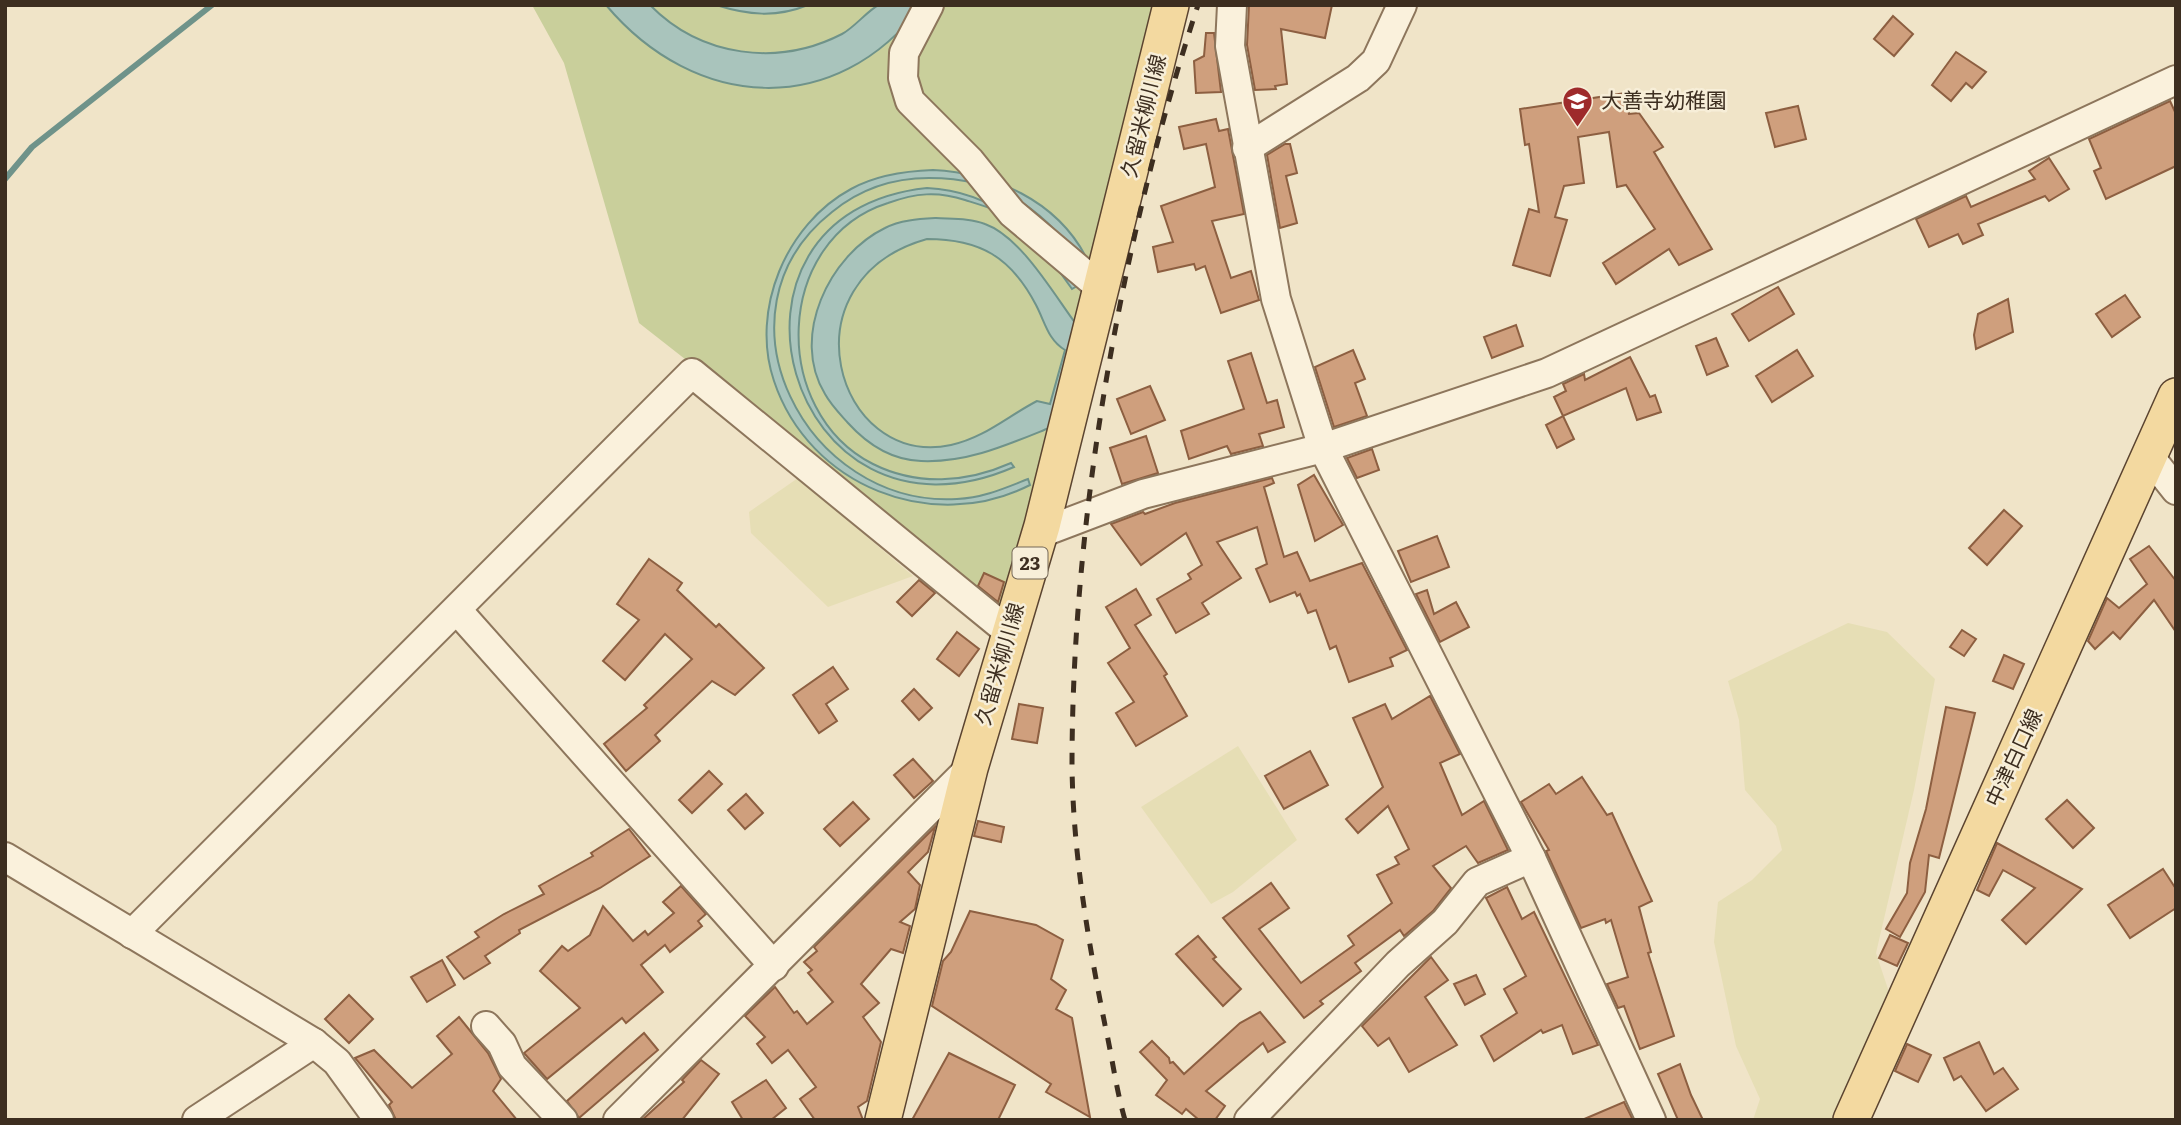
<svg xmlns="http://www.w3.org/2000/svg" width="2181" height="1125" font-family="Literata,'Noto Sans JP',serif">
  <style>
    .farmland { fill: #e6deb5 }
    .green { fill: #c9cf9b }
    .water { fill: #a9c4bc; stroke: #6f938a; stroke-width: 2; fill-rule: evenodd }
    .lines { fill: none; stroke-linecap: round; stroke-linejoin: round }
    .stream { stroke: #6f938a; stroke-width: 6 }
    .building { fill: #cf9f7d; stroke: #8d5f41; stroke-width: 2 }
    .minor-casing { stroke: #8d765c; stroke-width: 32 }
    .major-casing { stroke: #5b4430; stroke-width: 38 }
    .minor { stroke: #faf1dc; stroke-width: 28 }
    .major { stroke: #f3d9a0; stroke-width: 35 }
    .rail { stroke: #3d2e20; stroke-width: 5; stroke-dasharray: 12 12; stroke-linecap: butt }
    .labels { text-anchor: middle; stroke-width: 5; stroke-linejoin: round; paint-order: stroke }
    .shield { fill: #f7eed8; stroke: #756857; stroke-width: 2 }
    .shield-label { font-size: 19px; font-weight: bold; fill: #3d2e20 }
    .poi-label { font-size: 21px; fill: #3d2e20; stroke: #f7eed8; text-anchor: start }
    .street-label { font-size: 21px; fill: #3d2e20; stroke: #f7eed8 }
  </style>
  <rect width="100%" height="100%" fill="#f0e4c8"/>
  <!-- farmland -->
  <g class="farmland">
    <polygon points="798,478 913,576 828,607 751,533 749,512"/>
    <polygon points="1848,623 1887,632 1935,679 1914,790 1876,953 1889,992 1833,1120 1753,1120 1760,1099 1736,1046 1714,942 1718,902 1752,880 1782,850 1776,826 1745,790 1739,720 1728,681"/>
    <polygon points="1238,746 1297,840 1233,892 1211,904 1141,807"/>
  </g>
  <!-- green -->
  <polygon class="green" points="532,5 1160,5 1008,612 639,323 564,63"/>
  <!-- water -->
  <g class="water">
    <path d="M 606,5 L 650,5 C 701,57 778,67 842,34 C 854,28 869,9 879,5 C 890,1 910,5 922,5 C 836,120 695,111 606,5 Z"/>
    <path d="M 716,5 L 808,5 C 776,18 748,15 716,5 Z"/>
    <path d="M 933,170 C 994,173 1056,200 1086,257 L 1080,260 C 1040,206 999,178 929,178 C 893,178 860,189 832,212 C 705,312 806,508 957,499 C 983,498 1005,488 1028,479 L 1030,485 C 932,535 809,486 774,381 C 750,310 786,224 851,189 C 876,175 905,171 933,170 Z"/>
    <path d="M 927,188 C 995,191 1038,234 1077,286 L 1072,289 C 1055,265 1037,239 1013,221 C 1000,210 981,205 965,200 C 937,191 916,193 888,203 C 774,239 769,411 873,464 C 917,486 966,483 1011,463 L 1014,467 C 786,566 690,213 927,188 Z"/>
    <path d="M 936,218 C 952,219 970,218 985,224 C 1021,237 1053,293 1076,324 L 1049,428 C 1007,445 967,463 921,461 C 891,460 868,445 848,423 C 840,414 831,405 825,394 C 790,337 829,255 885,228 C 900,220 919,219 936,218 ZM 927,239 C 980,239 1011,257 1036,305 C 1045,322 1048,340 1065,350 L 1050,404 L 1037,401 C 1008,416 984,438 951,445 C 835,469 782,280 927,239 Z"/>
  </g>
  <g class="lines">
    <!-- stream -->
    <polyline class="stream" points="5,179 32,147 212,5"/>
  </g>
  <!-- building -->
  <g class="building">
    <polygon points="1249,5 1332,5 1325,38 1281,29 1287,84 1275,86 1276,89 1255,90 1247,45"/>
    <polygon points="1893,16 1913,34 1894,56 1874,39"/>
    <polygon points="1206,33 1214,33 1221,92 1196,93 1194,61 1204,56"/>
    <polygon points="1956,52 1986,72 1972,88 1966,83 1951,101 1932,85"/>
    <polygon points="1626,93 1629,114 1639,113 1663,147 1654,152 1712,249 1679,265 1669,249 1616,284 1603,263 1655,229 1626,185 1617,187 1609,132 1578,137 1584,183 1564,186 1555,217 1567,220 1550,276 1513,265 1529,209 1539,212 1529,144 1525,145 1520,109"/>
    <polygon points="2170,101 2176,114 2176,166 2106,199 2094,171 2101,168 2089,139"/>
    <polygon points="1798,106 1806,139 1775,147 1766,113"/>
    <polygon points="1216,119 1219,131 1228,129 1244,214 1212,221 1231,278 1251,271 1259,300 1221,313 1205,266 1196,270 1194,264 1158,272 1153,247 1173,242 1161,206 1215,187 1206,144 1184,149 1179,127"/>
    <polygon points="1285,144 1290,144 1297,173 1286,176 1297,223 1280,228 1267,155"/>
    <polygon points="2049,158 2069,189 2049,201 2045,196 1978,224 1983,235 1963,244 1958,234 1929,247 1916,219 1966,196 1971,207 2035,179 2029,171"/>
    <polygon points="1778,287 1794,314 1749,341 1732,314"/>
    <polygon points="2125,295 2140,317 2112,337 2096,314"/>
    <polygon points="2008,299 2013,332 1976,349 1974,335 1978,314"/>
    <polygon points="1516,325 1523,346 1492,358 1484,337"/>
    <polygon points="1716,338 1728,366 1707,375 1696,346"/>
    <polygon points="1353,350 1365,379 1355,383 1367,416 1334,427 1315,367"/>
    <polygon points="1797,350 1813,376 1772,402 1756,376"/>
    <polygon points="1251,353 1267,403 1277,400 1284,427 1259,434 1263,446 1231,454 1227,446 1189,459 1181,431 1244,409 1228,361"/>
    <polygon points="1630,357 1650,397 1655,395 1661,412 1637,420 1626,388 1563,416 1554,397 1566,391 1563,384 1584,374 1585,380"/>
    <polygon points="1150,386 1165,420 1131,434 1117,399"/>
    <polygon points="1563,416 1574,439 1557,448 1546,425"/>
    <polygon points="1146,436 1158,473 1122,484 1110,448"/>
    <polygon points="1372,449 1379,470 1357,478 1347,458"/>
    <polygon points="1314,475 1343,525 1315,541 1298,485"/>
    <polygon points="1272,478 1274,483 1264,487 1284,557 1297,552 1310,581 1362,563 1407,650 1390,658 1393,666 1349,682 1336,646 1330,649 1316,610 1308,613 1300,594 1297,596 1295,592 1270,602 1256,569 1267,564 1257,527 1217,542 1241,578 1202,603 1209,614 1176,633 1157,599 1191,579 1188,574 1202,565 1186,533 1141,565 1111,524 1143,512 1145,514 1175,503"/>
    <polygon points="2004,510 2022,526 1987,565 1969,548"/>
    <polygon points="1437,536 1449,567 1411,582 1398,551"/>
    <polygon points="2149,546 2176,581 2176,632 2154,600 2120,639 2113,632 2095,649 2088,641 2107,598 2119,608 2147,584 2130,559"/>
    <polygon points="649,559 682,583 677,590 716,627 719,624 764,668 735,695 712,681 655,735 660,741 626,771 604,744 647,708 644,705 692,659 665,634 625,680 603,661 639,620 617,604"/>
    <polygon points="984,573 1004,582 998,602 978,586"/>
    <polygon points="919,580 935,593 912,616 897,602"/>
    <polygon points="1136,589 1151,615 1135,625 1167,674 1164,676 1187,716 1136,746 1116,713 1134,702 1108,663 1130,648 1106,607"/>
    <polygon points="1427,590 1434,614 1456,602 1469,627 1440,642 1416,594"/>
    <polygon points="1962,630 1976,639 1964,656 1950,647"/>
    <polygon points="957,632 979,649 959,676 937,659"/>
    <polygon points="2004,655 2024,664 2013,689 1993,681"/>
    <polygon points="833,667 848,689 826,704 837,721 819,733 793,695"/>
    <polygon points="914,689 932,708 919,720 902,701"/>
    <polygon points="1430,696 1460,754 1440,763 1462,815 1484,801 1508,850 1478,863 1466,846 1433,866 1451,888 1433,911 1404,936 1400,930 1355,963 1361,971 1320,1001 1323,1004 1304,1018 1223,918 1271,883 1289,908 1259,929 1301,983 1354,945 1348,936 1392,903 1377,875 1399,864 1395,857 1409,849 1388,806 1358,833 1346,819 1383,787 1353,718 1385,704 1392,719"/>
    <polygon points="1019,704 1043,708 1037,743 1012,739"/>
    <polygon points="1946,707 1975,713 1939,858 1929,855 1925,892 1900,937 1886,929 1907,893 1910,863 1926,809"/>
    <polygon points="1310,751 1328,785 1284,809 1265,776"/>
    <polygon points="913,759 933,781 914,798 894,775"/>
    <polygon points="709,771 722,784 692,813 679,800"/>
    <polygon points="1582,777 1607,815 1612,813 1652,901 1639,907 1651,952 1648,953 1674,1036 1640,1049 1624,1006 1618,1008 1607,984 1628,977 1611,920 1606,923 1605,919 1581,928 1546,851 1549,850 1521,802 1549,784 1556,794"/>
    <polygon points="746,794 763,813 745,829 728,810"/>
    <polygon points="2067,800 2094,828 2073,848 2046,819"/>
    <polygon points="853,802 869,819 840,846 824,829"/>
    <polygon points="978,821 1004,827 1001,842 974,836"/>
    <polygon points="935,827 928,852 908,872 920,885 915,909 900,922 910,926 903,953 891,949 861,984 879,1003 863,1017 881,1042 867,1101 858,1107 863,1120 815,1120 800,1099 816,1087 788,1050 772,1063 757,1044 765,1037 745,1016 775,987 794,1013 797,1011 807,1024 833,1002 808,973 812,970 804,962 817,951 814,947"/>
    <polygon points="629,829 650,856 600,888 519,930 520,933 485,956 490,963 464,979 447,957 479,937 475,932 504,914 544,894 539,886 593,856 591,853"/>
    <polygon points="1997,843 2082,889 2026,944 2002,920 2035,888 2003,870 1989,896 1977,890"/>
    <polygon points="2163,869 2176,889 2176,908 2130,938 2108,905"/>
    <polygon points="681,886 706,914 698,921 702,926 670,952 665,945 641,965 663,992 626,1023 622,1018 547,1079 524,1053 580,1008 540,971 562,946 568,951 590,935 603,906 633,941 645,931 648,935 674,913 663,902"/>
    <polygon points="1507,887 1522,919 1534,912 1598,1045 1573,1054 1562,1025 1543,1033 1541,1030 1494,1061 1481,1036 1517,1013 1504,989 1526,976 1486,898"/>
    <polygon points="970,911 1036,925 1063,940 1051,979 1066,990 1056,1009 1072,1018 1090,1117 1046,1092 1051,1084 932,1006 943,961 951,952"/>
    <polygon points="1890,935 1908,943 1897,966 1879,958"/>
    <polygon points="1198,936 1216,957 1213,959 1241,989 1223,1006 1176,954"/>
    <polygon points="1431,957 1448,980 1425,997 1457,1045 1409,1072 1389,1038 1378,1046 1362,1026"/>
    <polygon points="442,960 455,985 427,1002 411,977"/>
    <polygon points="1476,975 1485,994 1465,1005 1454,984"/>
    <polygon points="349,995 373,1019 349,1043 325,1019"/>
    <polygon points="1260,1012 1285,1042 1268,1052 1263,1043 1206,1091 1225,1106 1215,1120 1199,1120 1186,1109 1182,1114 1156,1095 1167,1080 1140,1052 1152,1041 1169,1058 1170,1063 1173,1062 1184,1074 1240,1023"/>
    <polygon points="459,1017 488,1053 501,1079 493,1091 517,1120 396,1120 389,1105 392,1102 355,1058 374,1050 412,1088 452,1054 437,1036"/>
    <polygon points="644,1033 658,1050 579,1118 567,1101"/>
    <polygon points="1979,1042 1994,1074 2003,1068 2018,1089 1986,1111 1961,1076 1954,1080 1944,1058"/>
    <polygon points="1907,1044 1931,1055 1918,1082 1895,1071"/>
    <polygon points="949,1053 1015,1085 998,1120 912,1120"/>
    <polygon points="701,1060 719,1074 682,1120 642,1120 684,1082 682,1080"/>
    <polygon points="1680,1064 1691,1095 1703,1120 1678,1120 1658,1074"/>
    <polygon points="766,1080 786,1108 771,1120 743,1120 732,1102"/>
    <polygon points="1624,1102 1633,1120 1582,1120"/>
  </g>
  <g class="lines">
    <defs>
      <g id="minor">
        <polyline points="929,5 904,53 903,78 910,101 970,161 1012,213 1101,288"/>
        <polyline points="1232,5 1230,46 1276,299 1323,448 1531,858 1651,1120"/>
        <polyline points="1247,148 1358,78 1376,61 1402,5"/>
        <polyline points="2149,456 2176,490"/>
        <polyline points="1042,526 1046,531 1143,494 1323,448 1547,373 2176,80"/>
        <polyline points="457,610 774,966"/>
        <polyline points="5,857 314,1043 337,1062 379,1120"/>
        <polyline points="132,934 692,373 1009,632"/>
        <polyline points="486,1026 502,1044 512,1066 563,1120"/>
        <polyline points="197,1120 314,1043"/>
        <polyline points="618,1120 970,768"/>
        <polyline points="1249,1120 1398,964 1445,922 1477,882 1531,858"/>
      </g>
      <g id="major">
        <polyline points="883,1120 970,768 1042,526 1171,5"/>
        <polyline points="1851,1120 2176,396"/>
      </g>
    </defs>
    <!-- minor casing -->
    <use href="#minor" class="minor-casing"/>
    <!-- major casing -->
    <use href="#major" class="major-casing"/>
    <!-- minor -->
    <use href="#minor" class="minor"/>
    <!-- major -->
    <use href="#major" class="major"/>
    <!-- rail -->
    <path class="rail" d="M 1125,1120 C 1116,1089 1112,1056 1105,1025 C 1088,941 1073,852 1072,766 C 1072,519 1121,239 1198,5"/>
  </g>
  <!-- icons -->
  <defs>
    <symbol id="school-pin" viewBox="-11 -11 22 30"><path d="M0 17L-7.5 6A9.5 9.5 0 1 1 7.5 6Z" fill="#9e2a2b" stroke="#f7eed8"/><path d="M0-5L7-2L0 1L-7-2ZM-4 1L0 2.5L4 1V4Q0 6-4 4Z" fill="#fff"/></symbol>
  </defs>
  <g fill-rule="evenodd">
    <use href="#school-pin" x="1560" y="84" width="35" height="47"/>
  </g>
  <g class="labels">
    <!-- shield labels -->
    <rect class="shield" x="1012.5" y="547.5" width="35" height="31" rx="5"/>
    <g class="shield-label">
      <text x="1030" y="570">23</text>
    </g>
    <!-- poi labels -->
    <g class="poi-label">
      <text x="1601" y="108">大善寺幼稚園</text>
    </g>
    <!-- street labels -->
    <g class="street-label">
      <text transform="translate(1144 116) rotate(-76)" y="7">久留米柳川線</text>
      <text transform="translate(1000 664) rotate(-74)" y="7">久留米柳川線</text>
      <text transform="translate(2014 758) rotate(-65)" y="7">中津白口線</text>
    </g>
  </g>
  <!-- border -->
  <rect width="2181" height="1125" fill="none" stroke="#3d2e20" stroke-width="14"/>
</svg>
